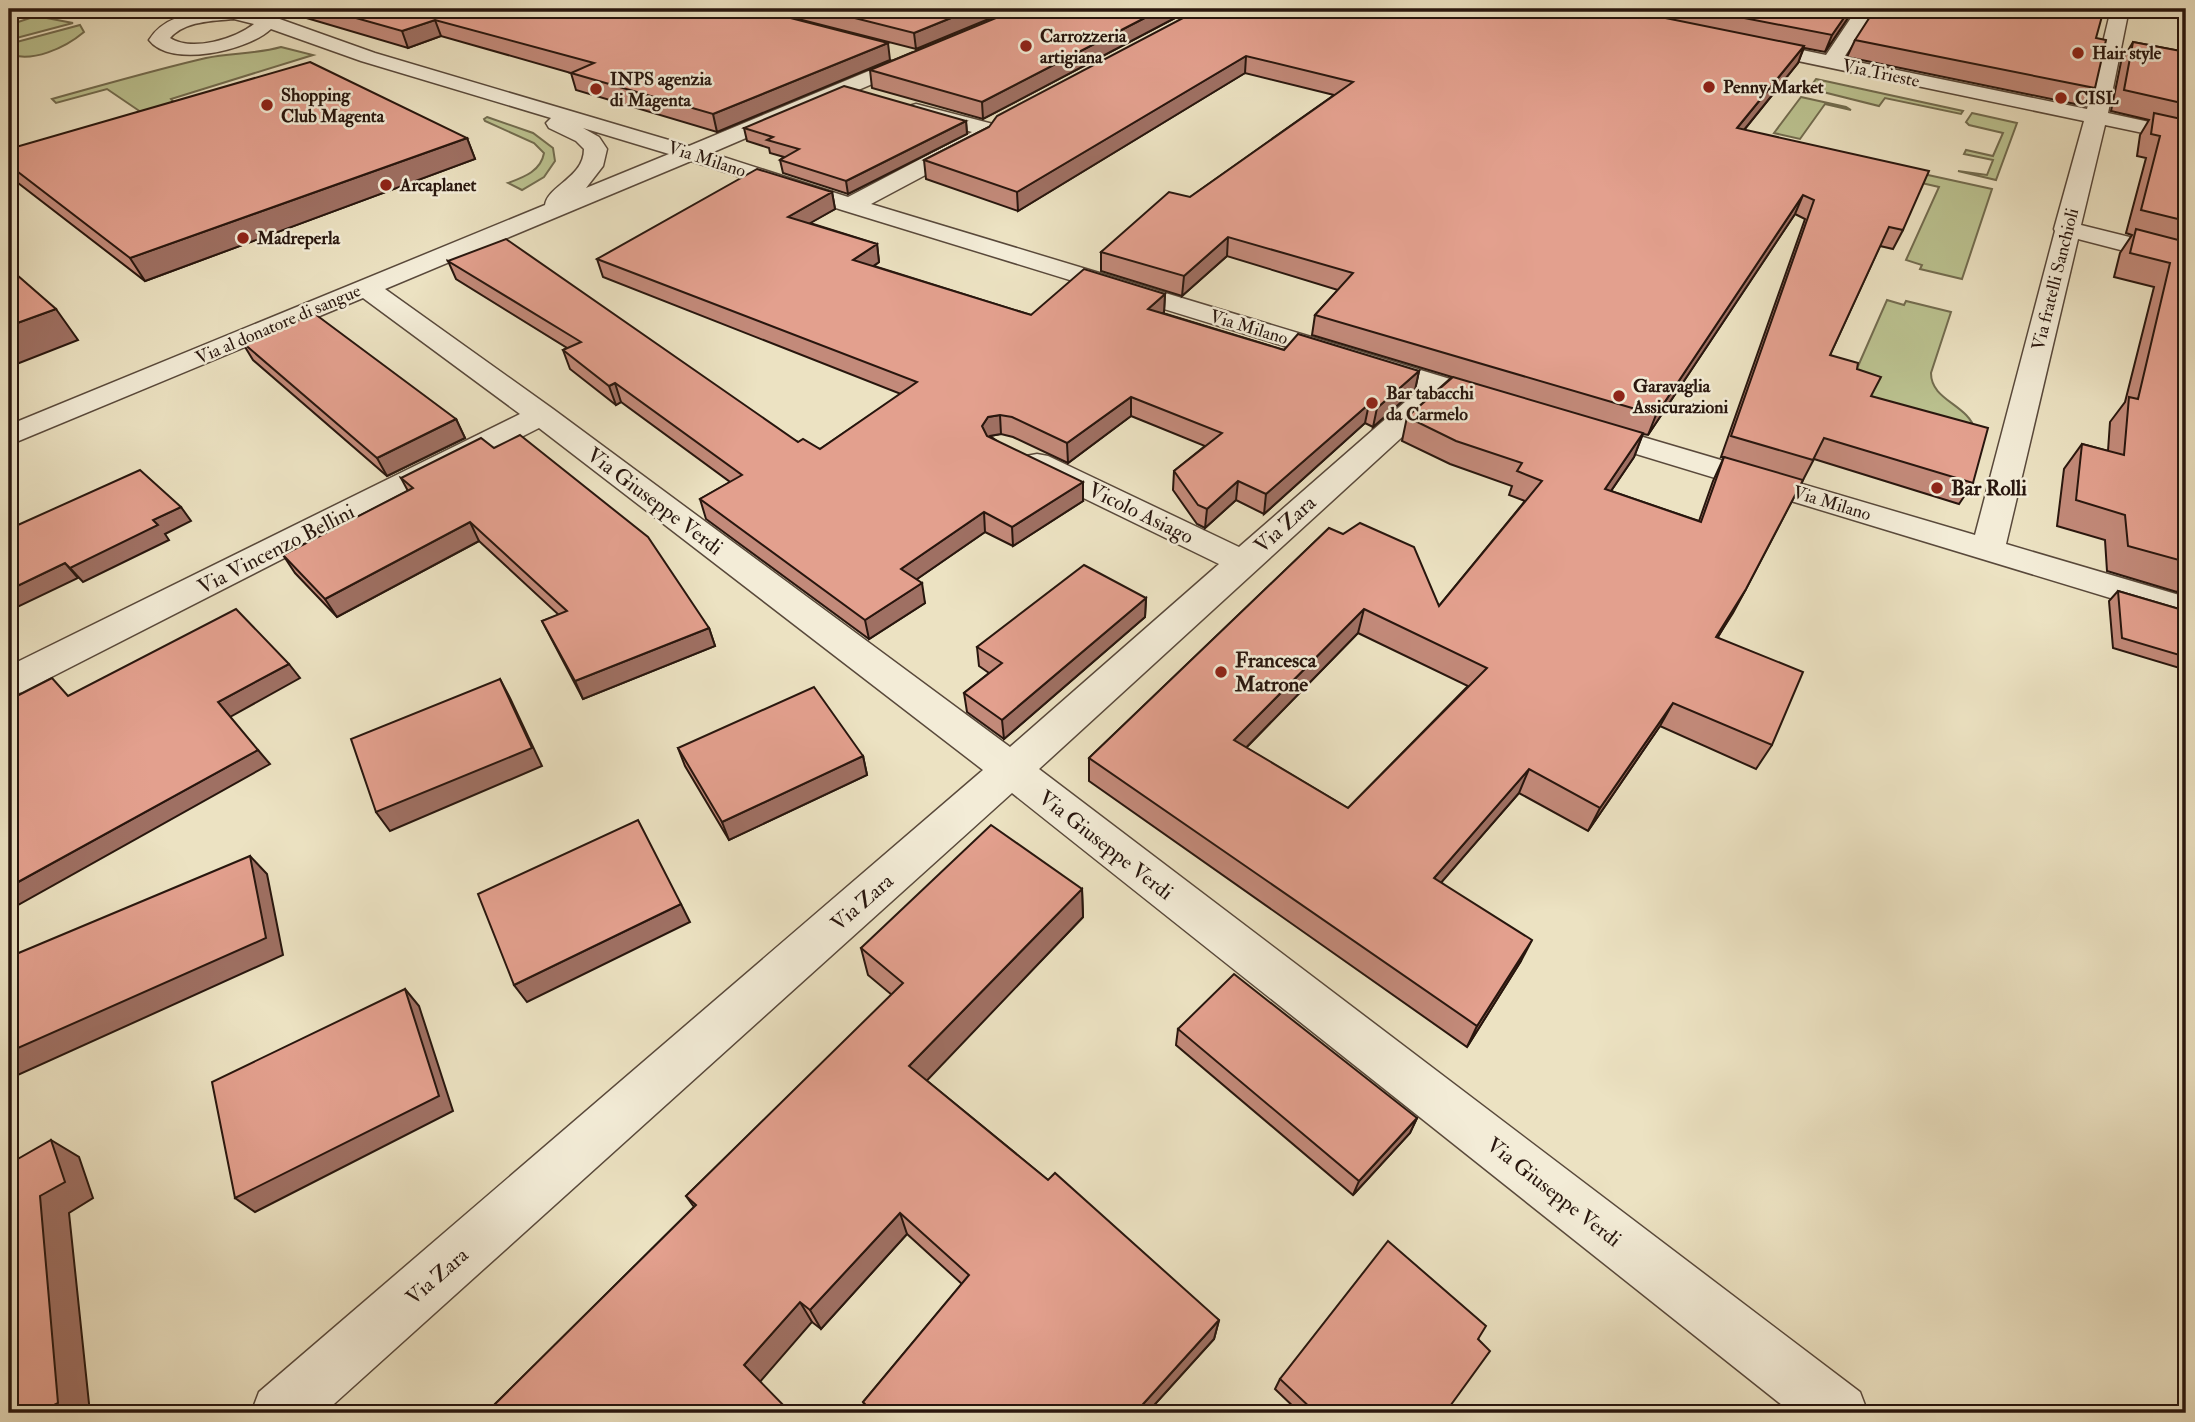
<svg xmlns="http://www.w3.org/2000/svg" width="2195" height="1422" font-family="'IM FELL Double Pica',serif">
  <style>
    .green { fill: #bbc290; stroke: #726c4f; stroke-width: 2 }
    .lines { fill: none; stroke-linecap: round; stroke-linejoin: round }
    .minor-casing { stroke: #59493b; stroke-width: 3 }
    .minor { fill: #f3ecd7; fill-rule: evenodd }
    .wall { fill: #c38a7a; stroke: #28160e; stroke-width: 2; fill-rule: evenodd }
    .shaded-wall { fill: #9f7063; stroke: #28160e; stroke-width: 2 }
    .building { fill: #e3a08e; stroke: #28160e; stroke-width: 2; fill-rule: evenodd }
    .poi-dot { fill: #8f2418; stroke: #f3ecd7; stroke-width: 2.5 }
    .labels { text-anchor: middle; stroke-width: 5; stroke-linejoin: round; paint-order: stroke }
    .far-poi-label { font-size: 18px; font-weight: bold; fill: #28160e; stroke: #f3ecd7; text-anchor: start }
    .far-street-label { font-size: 18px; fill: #28160e; stroke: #f3ecd7 }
    .poi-label { font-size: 21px; font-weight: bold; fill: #28160e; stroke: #f3ecd7; text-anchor: start }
    .street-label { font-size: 21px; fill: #28160e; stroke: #f3ecd7 }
  </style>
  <rect width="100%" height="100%" fill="#ece2c2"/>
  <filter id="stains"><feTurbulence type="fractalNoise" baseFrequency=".00286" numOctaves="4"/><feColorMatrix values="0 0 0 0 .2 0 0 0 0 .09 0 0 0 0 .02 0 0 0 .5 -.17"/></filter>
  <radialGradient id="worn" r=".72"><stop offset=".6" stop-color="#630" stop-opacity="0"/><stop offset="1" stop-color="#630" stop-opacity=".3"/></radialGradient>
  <!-- green -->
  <g class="green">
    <polygon points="36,16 73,23 9,40 9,25"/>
    <path d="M 80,25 L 84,32 C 65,48 32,63 9,54 L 9,44 Z"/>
    <path d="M 281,47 L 313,55 L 171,99 L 187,118 L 160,125 L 107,89 L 56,103 L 52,99 C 103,85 154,70 206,58 C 232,53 256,54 281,47 Z"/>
    <polygon points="1816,79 1963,111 1961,114 1885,98 1879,106 1819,91 1811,86"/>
    <polygon points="1801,97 1846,107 1851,110 1825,104 1800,139 1774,133"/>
    <polygon points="1972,113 2017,123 1996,180 1958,171 1987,175 1993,160 1964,154 1966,150 1993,156 2003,133 1969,125 1966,122"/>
    <path d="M 487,117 L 533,133 L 553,148 L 555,161 L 544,177 L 522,190 L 508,183 C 524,177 541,171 544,153 L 534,143 L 485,121 L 484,119 Z"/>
    <polygon points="1761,146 1864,161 1992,189 1962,279 1920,269 1922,265 1906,260 1939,187"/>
    <path d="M 1887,300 L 1904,305 L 1906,301 L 1951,312 L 1931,373 C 1931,401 1968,404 1975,430 L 1848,389 Z"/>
  </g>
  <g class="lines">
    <defs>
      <g id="minor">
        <path d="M 222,9 L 248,9 L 260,12 L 375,53 L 689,146 L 912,53 L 926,53 L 929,57 L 926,61 L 711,153 L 848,197 L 972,132 L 909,114 L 905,110 L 909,106 L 916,104 L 993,124 L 996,134 L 993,139 L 871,204 L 1503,395 L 1508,401 L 1503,407 L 1493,410 L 1447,396 L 1039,769 L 1860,1392 L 1868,1413 L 1792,1413 L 1012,793 L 324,1413 L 251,1413 L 259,1392 L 983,770 L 539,428 L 22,692 L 9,696 L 9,666 L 520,414 L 363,298 L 9,445 L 9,425 L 545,205 C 548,185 584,178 584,149 L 576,141 L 549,128 L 546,123 L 551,118 L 361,61 L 271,29 C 249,50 171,69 149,40 C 165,14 196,13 222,9 ZM 234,19 L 254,24 C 235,39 192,52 170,38 C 185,21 212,21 234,19 ZM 583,128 L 669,154 L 586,188 L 603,166 L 607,149 L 599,137 ZM 691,161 L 842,210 L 1421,388 L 1239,547 L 1048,456 L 1037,454 L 1026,456 L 1021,463 L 1026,470 L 1219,564 L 1010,747 L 553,409 L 385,289 Z"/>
        <polygon points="1857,9 1875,9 1843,59 2087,109 2111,9 2129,9 2108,113 2186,130 2186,142 2105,125 2081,225 2186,251 2186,267 2078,239 2006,544 2186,597 2186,621 1577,436 1573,430 1577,424 1588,421 1599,424 1975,535 2055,231 2054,229 2084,121 1750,51 1740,45 1750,39 1826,55"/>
      </g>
    </defs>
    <!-- minor casing -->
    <use href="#minor" class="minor-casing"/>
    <!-- minor -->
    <use href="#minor" class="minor"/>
  </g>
  <!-- wall -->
  <g class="wall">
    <polygon points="276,9 755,9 890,60 717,132 576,90 571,73 441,36 408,48"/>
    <polygon points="759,9 1013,9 916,49"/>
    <polygon points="1018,9 1192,9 983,119 872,88 870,70"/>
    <path d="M 1200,9 L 1854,9 L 1825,52 L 1804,48 L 1798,63 L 1744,130 L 1903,230 L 1893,249 L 1880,246 L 1830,355 L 1857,369 L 1871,396 L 1973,483 L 1959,504 L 1814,459 L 1746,589 L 1718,637 L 1772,745 L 1756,769 L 1660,726 L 1588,831 L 1519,793 L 1441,882 L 1521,961 L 1467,1047 L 1089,781 L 1089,758 L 1329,528 L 1439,606 L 1525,501 L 1509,495 L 1512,486 L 1450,464 L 1402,441 L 1407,417 L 1452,377 L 1312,335 L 1315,315 L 1338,290 L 1227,256 L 1182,296 L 1101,271 L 1101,252 L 1190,197 L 1334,95 L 1245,73 L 1018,211 L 926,179 L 924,160 L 989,127 ZM 1795,214 L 1805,219 L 1721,457 L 1724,457 L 1713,481 L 1699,521 L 1611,491 L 1634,457 L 1643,434 L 1648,435 ZM 1358,633 L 1468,686 L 1348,808 L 1246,748 Z"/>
    <polygon points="2096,38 2095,88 2085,106 1847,57 1855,40"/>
    <polygon points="2133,42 2186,52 2186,582 2177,592 2107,571 2105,540 2057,526 2064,469 2082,444 2108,451 2110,422 2125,402 2154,287 2114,277 2120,253 2132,235 2126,233 2146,158 2137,156 2140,135 2149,120 2111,111 2121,62"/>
    <polygon points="966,121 967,134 848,194 783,173 780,160 784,157 770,153 769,148 747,141 744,128"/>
    <polygon points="467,138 475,159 145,281 9,176 9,149"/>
    <polygon points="832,192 835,209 810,223 877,244 879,262 874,266 1031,315 1165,294 1164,312 1163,313 1284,350 1419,371 1415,390 1373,427 1365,423 1264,514 1236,500 1205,528 1197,524 1173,490 1174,471 1205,446 1131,416 1068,463 1013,437 1001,434 990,436 1083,501 1013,546 985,532 917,579 925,603 869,639 706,519 700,499 730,482 621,402 616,405 570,369 563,350 567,348 456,279 448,261 798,442 820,449 901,394 603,277 597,259"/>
    <polygon points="242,342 456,419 465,438 387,476 253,360"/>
    <polygon points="401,478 709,628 715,646 583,699 542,621 559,615 479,541 337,617 295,573 283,555 408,491"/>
    <polygon points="2118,591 2186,611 2186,670 2113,648 2109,601"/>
    <polygon points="1146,598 1145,617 1004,739 967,712 964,693 989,673 979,666 977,647"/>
    <polygon points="678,748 863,756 867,775 729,840 685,766"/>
    <polygon points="1082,889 1083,917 926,1080 1219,1320 1214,1339 1147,1413 870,1413 863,1402 962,1284 907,1234 821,1329 812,1322 486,1413 694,1207 686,1196 892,995 868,975 861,948"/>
    <polygon points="1178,1029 1417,1118 1410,1133 1353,1195 1176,1045"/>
    <polygon points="1478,1339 1445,1413 1300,1413 1275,1389 1280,1379"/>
  </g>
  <!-- shaded-wall -->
  <g class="shaded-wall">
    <polygon points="9,9 38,9 40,11 9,20"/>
    <polygon points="973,9 1013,9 916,49 914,33"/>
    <polygon points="1162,9 1192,9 983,119 982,102"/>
    <polygon points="1850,9 1854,9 1825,52 1832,35"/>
    <polygon points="435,20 441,36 408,48 402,31"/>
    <polygon points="888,43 890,60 717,132 713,114"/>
    <polygon points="1804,46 1798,63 1731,146 1737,128"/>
    <polygon points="1246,56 1245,73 1018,211 1017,192"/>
    <polygon points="966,121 967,134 848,194 846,181"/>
    <polygon points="467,138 475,159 145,281 130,258"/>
    <polygon points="832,192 835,209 791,234 788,217"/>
    <polygon points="1803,195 1795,214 1648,435 1656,415"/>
    <polygon points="1228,237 1227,256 1182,296 1184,276"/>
    <polygon points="877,244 879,262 856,278 853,260"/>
    <polygon points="1165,294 1164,312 1147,327 1148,309"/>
    <polygon points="56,309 78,340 9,367 9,326"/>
    <polygon points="1419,371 1415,390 1373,427 1377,408"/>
    <polygon points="615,383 621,402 616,405 609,386"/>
    <polygon points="1131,397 1131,416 1068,463 1067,443"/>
    <polygon points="1369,404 1365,423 1264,514 1266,494"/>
    <polygon points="1000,415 1001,434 990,436 984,445 982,426 988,417"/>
    <polygon points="456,419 465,438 387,476 377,458"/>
    <polygon points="1643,433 1634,457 1596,513 1605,489"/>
    <polygon points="1238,481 1236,500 1205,528 1207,509"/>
    <polygon points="1083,482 1083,501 1013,546 1012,527"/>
    <polygon points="181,507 191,521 165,534 169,540 83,582 70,568 153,520"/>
    <polygon points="984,512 985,532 904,588 901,569"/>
    <polygon points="470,522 479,541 337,617 325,599"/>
    <polygon points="65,563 78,578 9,611 9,590"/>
    <polygon points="922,583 925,603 869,639 865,620"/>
    <polygon points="1746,589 1733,613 1703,660 1716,637"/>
    <polygon points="1146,598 1145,617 1004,739 1002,720"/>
    <polygon points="1364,609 1358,633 1231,763 1234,740"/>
    <polygon points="709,628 715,646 583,699 575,681"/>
    <polygon points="289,664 300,678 230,717 218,702"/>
    <polygon points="500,679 510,698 542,766 390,831 376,812"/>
    <polygon points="1673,703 1660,726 1588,831 1600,808"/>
    <polygon points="258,750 270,764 9,910 9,887"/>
    <polygon points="863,756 867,775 729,840 722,822"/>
    <polygon points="1529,769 1519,793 1426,900 1434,878"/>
    <polygon points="250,856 267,874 283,955 9,1079 9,1052"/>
    <polygon points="1082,889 1083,917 916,1092 909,1066"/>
    <polygon points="681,904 690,922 527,1002 514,985"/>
    <polygon points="1532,940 1521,961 1467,1047 1477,1026"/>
    <polygon points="405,989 419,1006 453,1111 255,1212 235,1198"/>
    <polygon points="1417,1118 1410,1133 1353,1195 1359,1181"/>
    <polygon points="51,1140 79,1157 93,1198 69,1213 90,1413 39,1413 40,1196"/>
    <polygon points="900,1213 907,1234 821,1329 810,1310"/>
    <polygon points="800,1302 812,1322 759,1383 744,1365"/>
    <polygon points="1219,1320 1214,1339 1147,1413 1135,1413"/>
  </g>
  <!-- building -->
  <g class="building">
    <polygon points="324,9 755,9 888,43 713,114 571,73 594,63 435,20 402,31"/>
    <polygon points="819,9 973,9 914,33"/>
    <polygon points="1018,9 1162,9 982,102 870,70"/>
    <polygon points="1200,9 1621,9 1804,46 1737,128 1929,171 1903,230 1889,227 1830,355 1858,363 1857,369 1881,377 1871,396 1988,428 1973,483 1824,438 1813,460 1731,436 1814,200 1803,195 1656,415 1315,315 1353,273 1228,237 1184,276 1101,252 1169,192 1190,197 1353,82 1246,56 1017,192 924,160 989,127 997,116"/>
    <polygon points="1698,9 1850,9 1832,35"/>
    <polygon points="1875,9 2104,9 2096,38 2106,40 2095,88 1855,40"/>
    <polygon points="2133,42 2186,52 2186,104 2124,90"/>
    <polygon points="310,62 467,138 130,258 9,165 9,149"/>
    <polygon points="844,86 966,121 846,181 780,160 799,149 767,140 773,137 744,128"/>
    <polygon points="2154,113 2186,120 2186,221 2141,210 2160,136 2151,134"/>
    <polygon points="757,169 832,192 788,217 877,244 853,260 1031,315 1084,269 1165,294 1148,309 1284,350 1298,334 1419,371 1377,408 1369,404 1266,494 1238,481 1207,509 1198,505 1174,471 1222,433 1131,397 1067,443 1012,417 1000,415 988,417 982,426 987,436 1083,482 1012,527 984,512 901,569 922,583 865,620 700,499 742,475 615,383 609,386 563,350 581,342 448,261 506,239 798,442 803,439 820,449 917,382 597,259"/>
    <polygon points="2136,229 2186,242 2186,562 2128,546 2125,515 2076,500 2082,444 2124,455 2129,397 2138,399 2170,263 2130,253"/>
    <polygon points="9,268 56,309 9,326"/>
    <polygon points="315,314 456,419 377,458 242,342"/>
    <path d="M 1453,377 L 1643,433 L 1605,489 L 1701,522 L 1724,457 L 1803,480 L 1746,589 L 1716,637 L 1803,672 L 1772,745 L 1673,703 L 1600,808 L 1529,769 L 1434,878 L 1532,940 L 1477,1026 L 1089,758 L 1329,528 L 1343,534 L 1360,523 L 1414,547 L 1439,606 L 1542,481 L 1517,471 L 1522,463 L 1456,441 L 1407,417 ZM 1364,609 L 1487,668 L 1348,808 L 1234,740 Z"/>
    <polygon points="520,435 648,537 709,628 575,681 542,621 567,611 470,522 325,599 283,555 413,488 401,478 481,438 494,448"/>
    <polygon points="140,470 181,507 153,520 158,525 70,568 65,563 9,590 9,529"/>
    <polygon points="1084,565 1146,598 1002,720 964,693 1002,663 977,647"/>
    <polygon points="2118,591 2186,611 2186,657 2122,638"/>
    <polygon points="236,609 289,664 218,702 258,750 9,887 9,700 52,678 68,696"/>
    <polygon points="500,679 532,748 376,812 351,739"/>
    <polygon points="814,687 863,756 722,822 678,748"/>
    <polygon points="638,820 681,904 514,985 478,894"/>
    <polygon points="991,825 1082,889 909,1066 1048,1180 1055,1173 1219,1320 1135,1413 873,1413 863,1402 969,1275 900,1213 810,1310 800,1302 744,1365 791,1413 486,1413 696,1205 686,1196 903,983 861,948"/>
    <polygon points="250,856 266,938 9,1052 9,957"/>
    <polygon points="1234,974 1417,1118 1359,1181 1178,1029"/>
    <polygon points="405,989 439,1096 235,1198 212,1082"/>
    <polygon points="51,1140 65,1182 40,1196 58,1403 39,1413 9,1413 9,1164"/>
    <polygon points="1388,1241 1486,1326 1478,1339 1490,1351 1445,1413 1316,1413 1280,1379"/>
  </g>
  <!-- markers -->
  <g class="poi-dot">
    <circle cx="1026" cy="46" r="7"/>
    <circle cx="2078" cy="53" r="7"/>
    <circle cx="1709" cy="87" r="7"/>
    <circle cx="596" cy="89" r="7"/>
    <circle cx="2061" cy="98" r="7"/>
    <circle cx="267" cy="105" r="7"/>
    <circle cx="386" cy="185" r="7"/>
    <circle cx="243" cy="238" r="7"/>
    <circle cx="1619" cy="396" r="7"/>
    <circle cx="1372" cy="403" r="7"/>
    <circle cx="1937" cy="488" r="7"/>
    <circle cx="1221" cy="672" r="7"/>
  </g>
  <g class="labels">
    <!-- far-poi labels -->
    <g class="far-poi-label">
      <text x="1040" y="42">Carrozzeria<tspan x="1040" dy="21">artigiana</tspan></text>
      <text x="2092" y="59">Hair style</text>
      <text x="610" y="85">INPS agenzia<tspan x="610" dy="21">di Magenta</tspan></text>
      <text x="1723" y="93">Penny Market</text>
      <text x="281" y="101">Shopping<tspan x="281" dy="21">Club Magenta</tspan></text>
      <text x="2075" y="104">CISL</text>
      <text x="400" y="191">Arcaplanet</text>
      <text x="257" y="244">Madreperla</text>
      <text x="1633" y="392">Garavaglia<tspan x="1633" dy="21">Assicurazioni</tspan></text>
      <text x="1386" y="399">Bar tabacchi<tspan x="1386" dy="21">da Carmelo</tspan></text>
    </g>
    <!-- far-street labels -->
    <g class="far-street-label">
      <text transform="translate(1881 73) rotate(12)" y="6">Via Trieste</text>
      <text transform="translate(707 159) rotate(18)" y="6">Via Milano</text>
      <text transform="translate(2055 279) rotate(-76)" y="6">Via fratelli Sanchioli</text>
      <text transform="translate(278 324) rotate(-23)" y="6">Via al donatore di sangue</text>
      <text transform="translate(1249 327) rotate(17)" y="6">Via Milano</text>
      <text transform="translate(1832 503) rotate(17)" y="6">Via Milano</text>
    </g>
    <!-- poi labels -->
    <g class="poi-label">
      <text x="1951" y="495">Bar Rolli</text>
      <text x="1235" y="667">Francesca<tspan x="1235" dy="24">Matrone</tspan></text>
    </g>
    <!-- street labels -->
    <g class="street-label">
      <text transform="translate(655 501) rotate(37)" y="7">Via Giuseppe Verdi</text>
      <text transform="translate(1141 513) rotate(26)" y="7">Vicolo Asiago</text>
      <text transform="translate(1285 524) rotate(-42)" y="7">Via Zara</text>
      <text transform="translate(276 549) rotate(-27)" y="7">Via Vincenzo Bellini</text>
      <text transform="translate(1106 845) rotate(38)" y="7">Via Giuseppe Verdi</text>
      <text transform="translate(862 902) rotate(-41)" y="7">Via Zara</text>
      <text transform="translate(1554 1192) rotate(38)" y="7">Via Giuseppe Verdi</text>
      <text transform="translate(437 1276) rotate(-41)" y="7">Via Zara</text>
    </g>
  </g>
  <!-- margin -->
  <rect width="2195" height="1422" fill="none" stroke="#ece2c2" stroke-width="35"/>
  <rect x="10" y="10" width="2174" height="1401" fill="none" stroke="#28160e" stroke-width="3.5"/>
  <rect x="18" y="18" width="2160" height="1387" fill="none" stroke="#28160e" stroke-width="2"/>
  <rect width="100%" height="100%" filter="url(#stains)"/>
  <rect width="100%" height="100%" fill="url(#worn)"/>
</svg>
